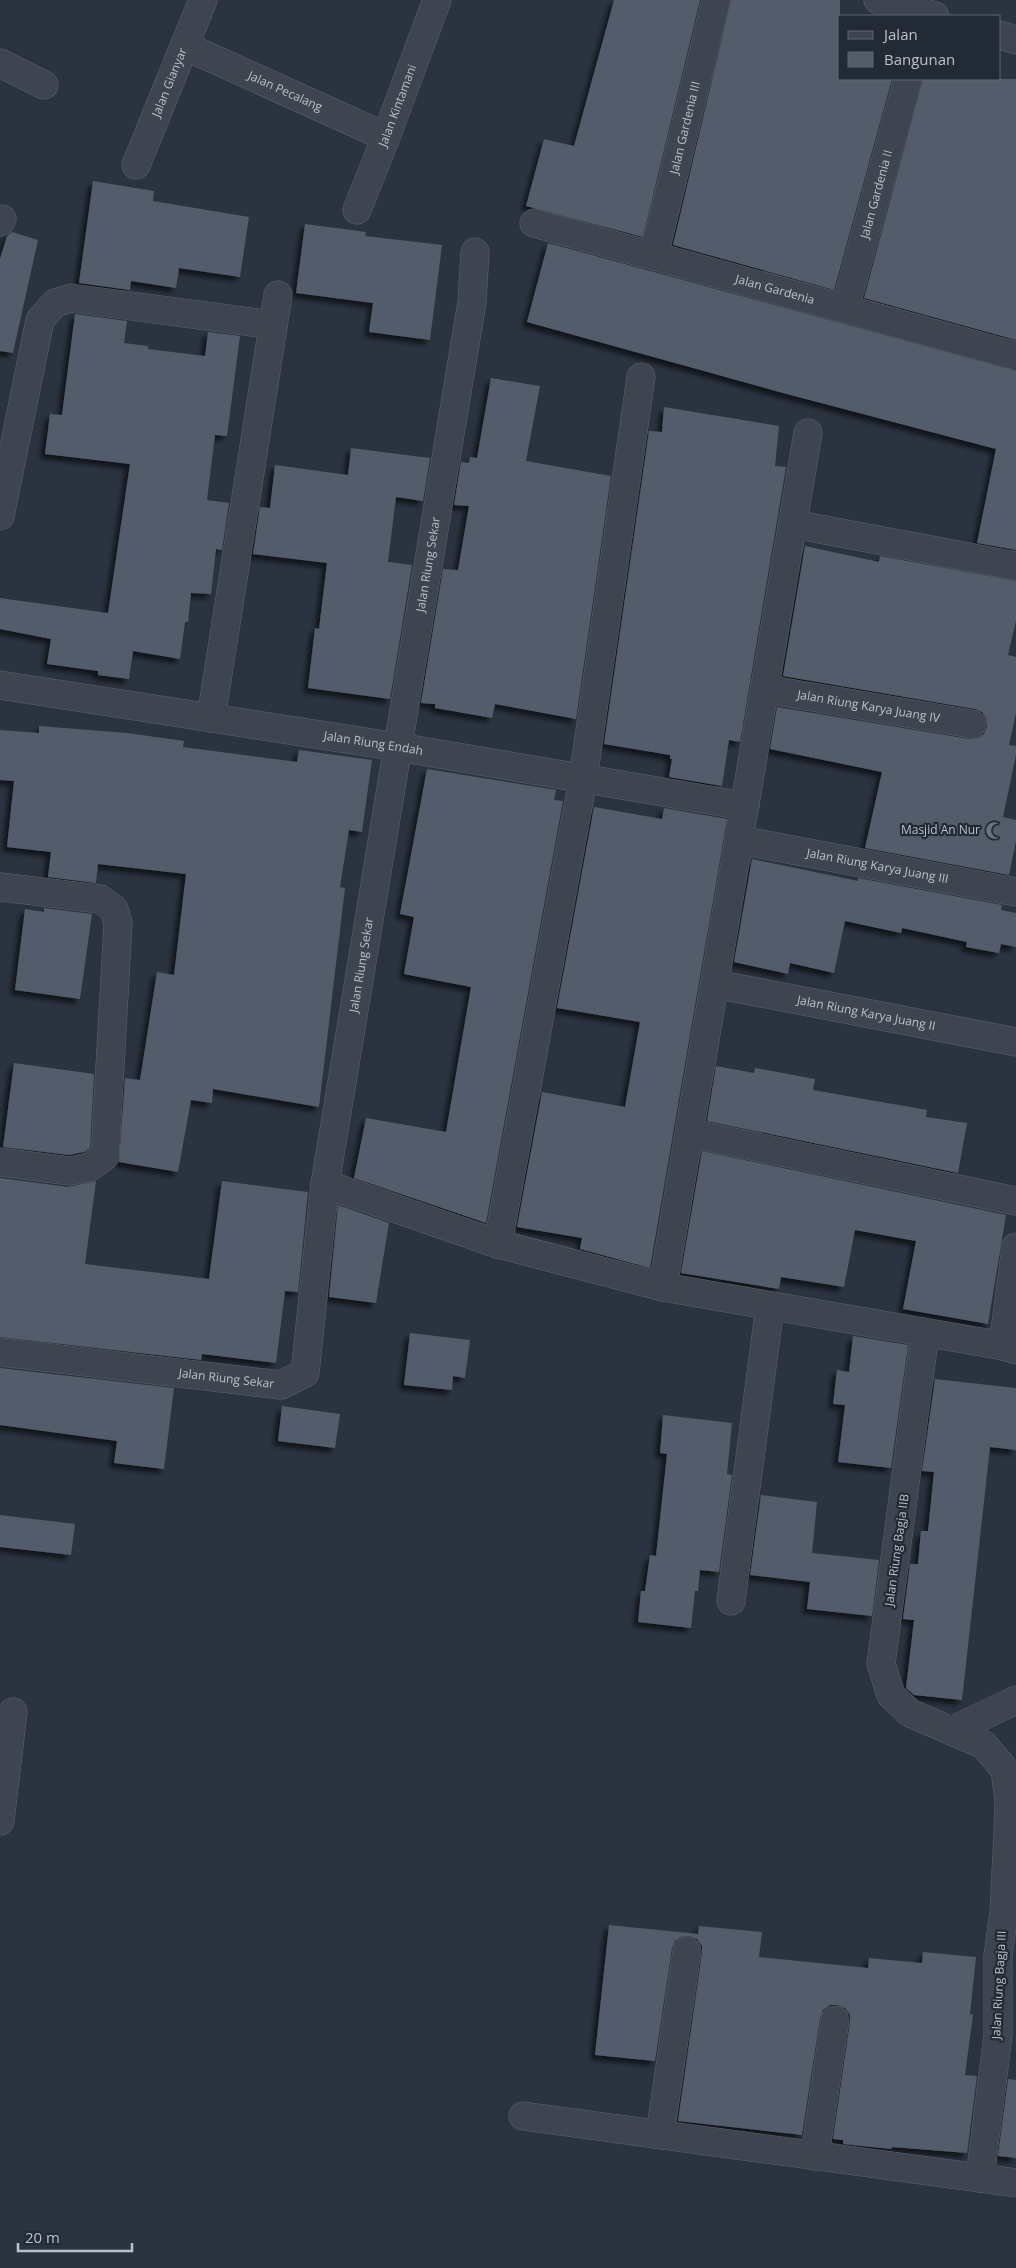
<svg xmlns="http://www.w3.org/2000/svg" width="1016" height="2268" font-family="'Open Sans',sans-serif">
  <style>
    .building { fill: #535c6b; filter: url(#shadow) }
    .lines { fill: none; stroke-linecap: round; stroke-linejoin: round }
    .minor-casing { stroke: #5c636e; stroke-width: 29 }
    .minor { stroke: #3e4550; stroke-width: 28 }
    .labels { text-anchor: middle; stroke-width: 4.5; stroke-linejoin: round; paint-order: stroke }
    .street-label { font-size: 12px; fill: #bbc1ca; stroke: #222a36 }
    .poi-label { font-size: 12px; fill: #bbc1ca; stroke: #222a36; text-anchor: end }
  </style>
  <defs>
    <filter id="shadow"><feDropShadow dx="-4.5" dy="4.5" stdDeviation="2.5" flood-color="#0009"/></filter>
  </defs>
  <rect width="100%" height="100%" fill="#2a3340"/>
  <!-- building -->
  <g class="building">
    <polygon points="614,0 700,0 643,237 526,206 544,139 574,146"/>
    <polygon points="731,0 840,0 840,79 892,79 834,290 673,245"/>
    <polygon points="923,79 1016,79 1016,340 864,298"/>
    <polygon points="93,181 154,191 153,201 249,217 240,277 179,268 176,288 131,281 130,290 79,283"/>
    <polygon points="305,224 366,232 365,236 442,245 430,340 369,332 373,303 296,293"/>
    <polygon points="12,232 38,240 13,353 0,351 0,259 7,236"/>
    <polygon points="548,243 1016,371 1016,550 977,543 996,449 783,393 527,322"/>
    <polygon points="75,314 127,321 124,343 148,346 148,349 205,356 208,332 240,336 227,436 215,435 207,500 229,503 222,550 216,549 211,594 191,593 188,622 185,622 180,659 133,651 129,679 98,675 98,671 47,664 51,639 0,629 0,598 108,613 130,464 45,454 50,414 62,415"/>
    <polygon points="491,378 540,386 526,461 611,476 576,719 495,704 492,718 435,708 435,704 421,703 443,569 458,570 469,506 454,505 461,462 469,463 470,457 477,458"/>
    <polygon points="664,407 779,426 775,466 786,467 740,742 729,740 722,786 669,777 672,759 670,759 670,755 604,744 649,431 662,432"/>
    <polygon points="351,448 430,458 423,501 396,497 388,562 412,565 390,699 308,688 315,628 319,629 327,563 253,554 260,507 270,508 275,465 348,475"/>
    <polygon points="805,546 879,562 880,556 1016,581 1016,621 1008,655 1016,657 1016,713 1009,745 1016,746 1016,755 1003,817 1016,820 1016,841 1009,875 865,848 882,772 770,749 777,707 969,739 978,738 984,734 987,727 986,718 982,712 975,709 783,676"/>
    <polygon points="39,726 127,733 184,741 183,747 297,762 299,750 372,760 362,832 349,830 340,887 345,888 319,1107 213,1089 212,1103 191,1100 178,1172 119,1162 125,1078 140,1080 157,972 174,975 186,874 98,864 96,883 48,877 51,852 7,847 14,781 0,780 0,730 39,733"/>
    <polygon points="427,769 556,790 554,800 563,801 486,1223 354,1178 366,1118 446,1132 471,987 404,974 414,917 400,914"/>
    <polygon points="594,807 662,819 664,808 727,819 650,1268 580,1249 582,1238 517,1227 542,1092 625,1107 640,1022 557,1008"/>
    <polygon points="752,859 858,881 858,878 1002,905 1001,910 1016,913 1016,947 1001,944 999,953 966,947 967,942 902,928 901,933 845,921 834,973 790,963 788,974 734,962"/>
    <polygon points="44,908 92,914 80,999 15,990 25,909 44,912"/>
    <polygon points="14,1063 94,1074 90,1148 84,1152 69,1155 3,1147"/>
    <polygon points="716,1066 754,1073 755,1068 815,1079 813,1090 927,1110 926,1117 967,1123 958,1173 707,1121"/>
    <polygon points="702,1151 1006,1215 988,1324 903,1309 916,1241 855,1230 844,1287 781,1277 779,1289 681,1273"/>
    <polygon points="0,1178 68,1187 96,1181 85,1264 209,1279 222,1181 308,1192 298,1292 285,1291 276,1363 202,1354 201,1360 0,1337"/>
    <polygon points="338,1205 389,1223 376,1303 329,1297"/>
    <polygon points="410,1333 470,1340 465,1378 453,1376 452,1390 404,1385"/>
    <polygon points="853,1336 908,1345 891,1468 838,1462 845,1405 833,1404 837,1370 849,1372"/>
    <polygon points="0,1368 174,1388 164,1469 114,1463 117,1441 0,1425"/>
    <polygon points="935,1379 1016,1388 1016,1450 990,1447 962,1700 914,1695 906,1688 914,1620 903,1619 910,1564 918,1564 921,1531 928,1531 934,1472 922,1471"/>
    <polygon points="282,1406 340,1414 335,1448 278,1441"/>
    <polygon points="663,1415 732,1423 727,1474 732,1475 719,1572 700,1570 698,1591 695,1591 691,1628 638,1622 641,1591 645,1591 650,1555 656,1556 667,1454 660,1453"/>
    <polygon points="761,1495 817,1502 812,1553 879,1560 872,1616 807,1609 810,1582 750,1575"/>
    <polygon points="0,1515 75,1524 71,1555 0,1547"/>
    <polygon points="609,1925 698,1934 699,1926 762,1932 759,1957 868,1968 869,1958 922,1963 923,1952 976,1957 970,2014 973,2015 965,2075 977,2076 967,2153 892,2147 892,2149 862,2146 843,2144 843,2140 833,2139 850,2022 850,2015 845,2008 837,2005 830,2005 823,2010 820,2018 802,2135 678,2121 702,1953 702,1946 697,1939 689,1936 681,1937 675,1941 672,1948 655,2061 595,2055"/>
    <polygon points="1008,2079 1016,2080 1016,2158 998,2156"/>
  </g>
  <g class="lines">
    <defs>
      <g id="minor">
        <polyline points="878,0 935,16"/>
        <polyline points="1000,35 1016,40"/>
        <path id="s1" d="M 185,46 L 386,137"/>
        <polyline points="0,63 44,85"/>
        <path id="s2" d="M 136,165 L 203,0"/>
        <path id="s3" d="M 357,210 L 386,137 L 437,0"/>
        <polyline points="0,222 2,219"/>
        <path id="s4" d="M 534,223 L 1016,356"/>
        <path id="s5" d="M 654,256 L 716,0"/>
        <path id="s6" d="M 845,309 L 908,79"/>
        <polyline points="0,516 40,320 55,303 71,298 273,325"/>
        <polyline points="793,524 1016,566"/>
        <path id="s7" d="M 0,685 L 398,747 L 745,806"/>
        <path id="s8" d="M 765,689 L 972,724"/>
        <polyline points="211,718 278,295"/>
        <path id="s9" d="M 739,840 L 1016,892"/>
        <polyline points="0,887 100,899 114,909 118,923 105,1156 90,1167 70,1171 0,1162"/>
        <path id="s10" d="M 715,984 L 1016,1042"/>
        <polyline points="690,1133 1016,1201"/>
        <polyline points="325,1184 498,1244 663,1287 1004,1346 1016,1350"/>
        <polyline points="498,1244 583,779 641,377"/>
        <polyline points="663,1287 808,433"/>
        <polyline points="925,1333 881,1664 891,1695 910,1713 984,1745 1005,1770 1009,1800 1008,1834 1004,1912 998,1956 998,2035 980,2178"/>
        <polyline points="1003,1346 1016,1247"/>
        <path id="s11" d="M 0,1352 L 281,1385 L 305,1373 L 325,1184 L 472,302 L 475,252"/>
        <polyline points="731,1601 770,1306"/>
        <polyline points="951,1731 1016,1700"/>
        <polyline points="0,1821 13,1712"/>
        <polyline points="523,2116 1016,2183"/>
        <polyline points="660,2135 687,1951"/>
        <polyline points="815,2156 835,2020"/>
      </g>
    </defs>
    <!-- minor casing -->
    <use href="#minor" class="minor-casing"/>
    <!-- minor -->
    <use href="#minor" class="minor"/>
  </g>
  <!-- icons -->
  <defs>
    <symbol id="mosque-bare" viewBox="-9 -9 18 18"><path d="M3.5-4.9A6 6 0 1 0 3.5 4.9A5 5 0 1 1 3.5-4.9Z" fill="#6b7280" stroke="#222a36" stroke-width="2.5" paint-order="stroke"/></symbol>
  </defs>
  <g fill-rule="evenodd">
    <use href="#mosque-bare" x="982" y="818" width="25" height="25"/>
  </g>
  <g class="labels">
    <!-- street labels -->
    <g class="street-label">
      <text dy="4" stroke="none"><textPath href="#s2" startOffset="89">Jalan Gianyar</textPath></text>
      <text dy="4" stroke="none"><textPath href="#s1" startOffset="110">Jalan Pecalang</textPath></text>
      <text dy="4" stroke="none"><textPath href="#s3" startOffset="112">Jalan Kintamani</textPath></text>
      <text dy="4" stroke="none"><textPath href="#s5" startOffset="132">Jalan Gardenia III</textPath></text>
      <text dy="4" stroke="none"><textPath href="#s6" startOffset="119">Jalan Gardenia II</textPath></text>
      <text dy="4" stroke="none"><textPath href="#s4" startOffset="250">Jalan Gardenia</textPath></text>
      <text dy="4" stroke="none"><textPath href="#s11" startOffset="1128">Jalan Riung Sekar</textPath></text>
      <text dy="4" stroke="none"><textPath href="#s8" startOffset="105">Jalan Riung Karya Juang IV</textPath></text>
      <text dy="4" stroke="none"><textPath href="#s7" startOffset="378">Jalan Riung Endah</textPath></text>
      <text dy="4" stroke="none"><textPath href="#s9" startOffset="141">Jalan Riung Karya Juang III</textPath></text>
      <text dy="4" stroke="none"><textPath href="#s11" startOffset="722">Jalan Riung Sekar</textPath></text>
      <text dy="4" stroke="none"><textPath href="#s10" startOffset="154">Jalan Riung Karya Juang II</textPath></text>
      <text dy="4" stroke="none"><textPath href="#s11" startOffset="228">Jalan Riung Sekar</textPath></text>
      <text transform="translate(897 1550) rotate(-82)" y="4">Jalan Riung Bagja IIB</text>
      <text transform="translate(999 1985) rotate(-87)" y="4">Jalan Riung Bagja III</text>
    </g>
    <!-- poi labels -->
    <g class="poi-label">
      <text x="980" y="834">Masjid An Nur</text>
    </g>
  </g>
  <!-- legend -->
  <rect x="838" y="15" width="162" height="65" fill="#222a36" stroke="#5f6671"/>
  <rect x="848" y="31" width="25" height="8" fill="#3e4550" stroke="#5f6671"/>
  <text x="884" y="40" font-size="15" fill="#bbc1ca">Jalan</text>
  <rect x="848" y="52" width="25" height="15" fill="#535c6b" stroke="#5f6671"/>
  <text x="884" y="65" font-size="15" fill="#bbc1ca">Bangunan</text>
  <!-- scale -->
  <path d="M18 2243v8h114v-8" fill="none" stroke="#bbc1ca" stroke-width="2.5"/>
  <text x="25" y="2243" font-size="15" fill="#bbc1ca" stroke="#222a36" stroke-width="4" paint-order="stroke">20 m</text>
</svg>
